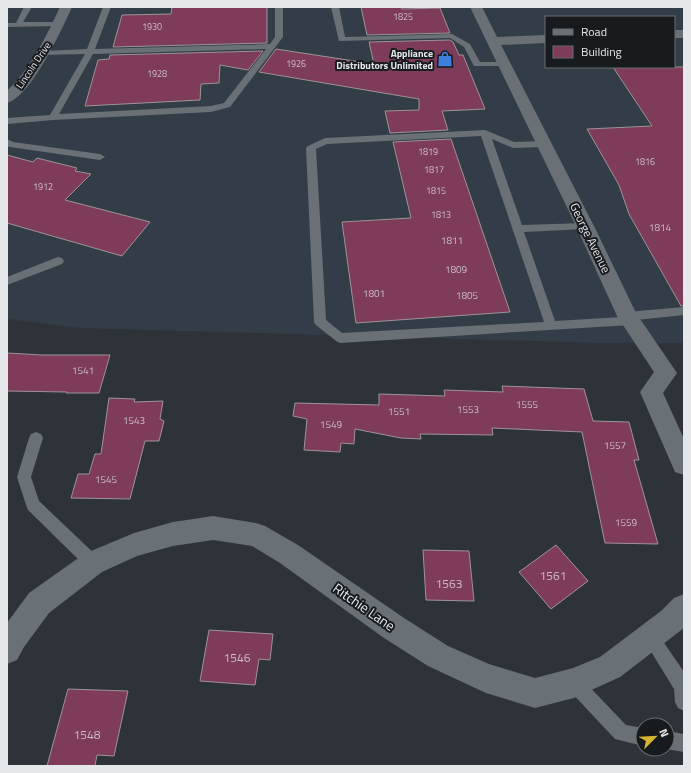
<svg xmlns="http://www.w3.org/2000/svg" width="691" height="773" font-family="'Titillium Web',sans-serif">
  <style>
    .built { fill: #333d47; fill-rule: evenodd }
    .building { fill: #7e3c5a; stroke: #9d9497 }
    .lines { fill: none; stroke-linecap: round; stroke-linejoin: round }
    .service { fill: #697076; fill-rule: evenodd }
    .minor { fill: #697076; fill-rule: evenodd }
    .labels { text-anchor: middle; stroke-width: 4; stroke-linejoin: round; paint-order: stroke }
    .far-number-label { font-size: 9px; fill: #cabdc7 }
    .far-poi-label { font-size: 10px; font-weight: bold; fill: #e4e8eb; stroke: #181b1d; text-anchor: end }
    .far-street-label { font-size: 10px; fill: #e4e8eb; stroke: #181b1d }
    .number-label { font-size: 10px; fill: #cabdc7 }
    .street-label { font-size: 12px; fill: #e4e8eb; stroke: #181b1d }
    .near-number-label { font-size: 12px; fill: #cabdc7 }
    .near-street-label { font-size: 14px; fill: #e4e8eb; stroke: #181b1d }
  </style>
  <rect width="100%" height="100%" fill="#2d3339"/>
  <!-- built -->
  <path class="built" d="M 7,7 L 684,7 L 684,343 L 600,343 L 79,328 L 7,319 ZM 546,17 L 674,17 L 674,67 L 546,67 Z"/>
  <!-- building -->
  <g class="building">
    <polygon points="172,7 267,7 267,43 113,47 122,15 171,14"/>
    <polygon points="361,7 401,7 402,9 440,8 450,33 367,35"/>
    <polygon points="450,40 453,42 459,55 463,55 485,109 442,111 448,130 390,133 385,111 419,110 419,99 259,72 276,49 374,64 369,42"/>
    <polygon points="263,51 248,70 220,65 219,83 201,84 200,100 85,106 98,60 109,59 110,55"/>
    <polygon points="613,67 684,67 684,306 681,306 629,214 619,185 587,129 652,126"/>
    <polygon points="451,139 510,312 356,323 342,222 411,218 393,142"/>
    <polygon points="7,155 33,162 37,158 77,168 75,171 91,174 65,200 150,222 122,256 7,223"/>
    <polygon points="7,353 42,355 110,355 99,393 66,393 67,392 7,391"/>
    <polygon points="502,386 584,389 593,421 629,422 639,460 634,460 658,544 605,543 582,432 492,428 493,435 420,434 421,439 401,438 355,429 354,444 341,443 340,452 304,450 307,419 293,416 295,403 379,405 379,394 445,396 444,390 503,392"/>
    <polygon points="109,398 135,399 134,402 163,401 160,419 164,421 159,441 145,441 130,499 71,498 78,474 89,474 95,454 101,454"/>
    <polygon points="556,545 588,581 551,609 519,572"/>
    <polygon points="423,550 469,551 474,601 426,600"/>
    <polygon points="209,630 273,634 270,660 259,659 255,685 200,681"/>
    <polygon points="68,689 128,691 114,756 97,755 95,766 47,766"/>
  </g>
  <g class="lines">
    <!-- service -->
    <g class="service">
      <polygon points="24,7 32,7 23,22 58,22 62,24 58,26 7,27 7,23 16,23"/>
      <path d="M 103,7 L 111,7 L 95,49 L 270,44 L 275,37 L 275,7 L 283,7 L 283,37 L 230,107 L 211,112 L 53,120 L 7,124 L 7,118 L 50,115 L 85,54 L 44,55 L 40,53 L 44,51 L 87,49 ZM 266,49 L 224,103 L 211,106 L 59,114 L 93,54 Z"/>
      <polygon points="331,7 339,7 345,37 452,34 470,44 480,62 504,62 508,64 504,66 474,66 464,47 450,38 339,41"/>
      <path d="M 485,130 L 514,142 L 544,141 L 549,144 L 544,147 L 513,148 L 492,139 L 522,225 L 585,223 L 590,226 L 585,229 L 524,232 L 555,321 L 622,317 L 623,313 L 627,312 L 684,307 L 684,315 L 636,320 L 635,324 L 631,325 L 340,343 L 336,341 L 316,325 L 314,322 L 306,148 L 308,146 L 325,138 ZM 481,136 L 544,322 L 342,333 L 326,320 L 316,149 L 327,144 Z"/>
      <polygon points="7,139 13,142 100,154 105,157 100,160 10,147 7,146"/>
      <polygon points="58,257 62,258 64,261 62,264 7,285 7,277"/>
      <polygon points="36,432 41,434 43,438 31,477 39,501 99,558 101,563 99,568 93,571 87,568 28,510 26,505 17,477 29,438 31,434"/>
      <polygon points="650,629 656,631 684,672 684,711 678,708 675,702 674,689 642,637 644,631"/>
      <polygon points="574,674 580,677 626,725 643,728 643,746 615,739 568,689 565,683 568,677"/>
      <polygon points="667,731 684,734 684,752 666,749"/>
    </g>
    <!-- minor -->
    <g class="minor">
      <path d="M 60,7 L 72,7 C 62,29 31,97 7,103 L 7,91 C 31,68 46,37 60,7 Z"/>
      <polygon points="470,7 482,7 497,37 546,35 546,43 501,45 594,226 636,313 677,373 663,393 684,439 684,475 675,472 640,392 654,372 617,316 576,226"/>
      <rect x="674" y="30" width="10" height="8"/>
      <polygon points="213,516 256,523 265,526 298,545 404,618 448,646 489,664 535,678 573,668 600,657 661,611 674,598 684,594 684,628 620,677 574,698 535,708 486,693 428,666 384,638 280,563 252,546 213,540 173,546 137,556 102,572 49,613 24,647 17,660 7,664 7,623 29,593 84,554 134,533 173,522"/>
    </g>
  </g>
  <!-- icons -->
  <defs>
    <symbol id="shop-bare" viewBox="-9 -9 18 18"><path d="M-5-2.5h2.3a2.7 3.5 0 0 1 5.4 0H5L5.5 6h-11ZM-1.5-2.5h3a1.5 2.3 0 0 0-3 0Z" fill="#3f7fe0" stroke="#181b1d" stroke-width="2.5" paint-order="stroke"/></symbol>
  </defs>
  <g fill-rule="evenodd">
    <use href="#shop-bare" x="434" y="48" width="22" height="22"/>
  </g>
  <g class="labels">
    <!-- far-number labels -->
    <g class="far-number-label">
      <text x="403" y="20">1825</text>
      <text x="152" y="30">1930</text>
      <text x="296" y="67">1926</text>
      <text x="157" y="77">1928</text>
      <text x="428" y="155">1819</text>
      <text x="645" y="165">1816</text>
      <text x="434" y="173">1817</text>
      <text x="43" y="190">1912</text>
      <text x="436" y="194">1815</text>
      <text x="441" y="218">1813</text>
    </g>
    <!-- far-poi labels -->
    <g class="far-poi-label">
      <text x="433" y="57">Appliance<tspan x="433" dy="12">Distributors Unlimited</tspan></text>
    </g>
    <!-- far-street labels -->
    <g class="far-street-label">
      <text transform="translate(33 65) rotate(-56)" y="4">Lincoln Drive</text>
    </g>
    <!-- number labels -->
    <g class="number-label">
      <text x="660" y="231">1814</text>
      <text x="452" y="244">1811</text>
      <text x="456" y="273">1809</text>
      <text x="374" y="297">1801</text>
      <text x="467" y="299">1805</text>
      <text x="83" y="374">1541</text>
      <text x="527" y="408">1555</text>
      <text x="468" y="413">1553</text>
      <text x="399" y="415">1551</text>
      <text x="134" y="424">1543</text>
      <text x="331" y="428">1549</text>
      <text x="615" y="449">1557</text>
      <text x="106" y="483">1545</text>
      <text x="626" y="526">1559</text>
    </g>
    <!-- street labels -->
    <g class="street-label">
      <text transform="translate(590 238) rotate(64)" y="4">George Avenue</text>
    </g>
    <!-- near-number labels -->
    <g class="near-number-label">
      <text x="553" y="580">1561</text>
      <text x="449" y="588">1563</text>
      <text x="237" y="662">1546</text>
      <text x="87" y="739">1548</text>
    </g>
    <!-- near-street labels -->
    <g class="near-street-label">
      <text transform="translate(364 607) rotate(35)" y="5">Ritchie Lane</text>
    </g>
  </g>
  <!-- border -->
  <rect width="691" height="773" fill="none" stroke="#e4e8eb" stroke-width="16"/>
  <!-- legend -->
  <rect x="545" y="16" width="130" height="52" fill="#181b1d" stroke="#6a6d6f"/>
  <rect x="553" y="29" width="20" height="6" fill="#697076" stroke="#6a6d6f"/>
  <text x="581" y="36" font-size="12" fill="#e4e8eb">Road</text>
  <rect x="553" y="46" width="20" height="12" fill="#7e3c5a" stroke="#6a6d6f"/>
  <text x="581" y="56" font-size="12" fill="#e4e8eb">Building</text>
  <!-- north arrow -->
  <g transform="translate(655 737) rotate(66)"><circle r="19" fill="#181b1d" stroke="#6a6d6f"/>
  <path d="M0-3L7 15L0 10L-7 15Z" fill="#d8b434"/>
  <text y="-6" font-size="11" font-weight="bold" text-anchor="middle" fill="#e4e8eb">N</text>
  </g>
</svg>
